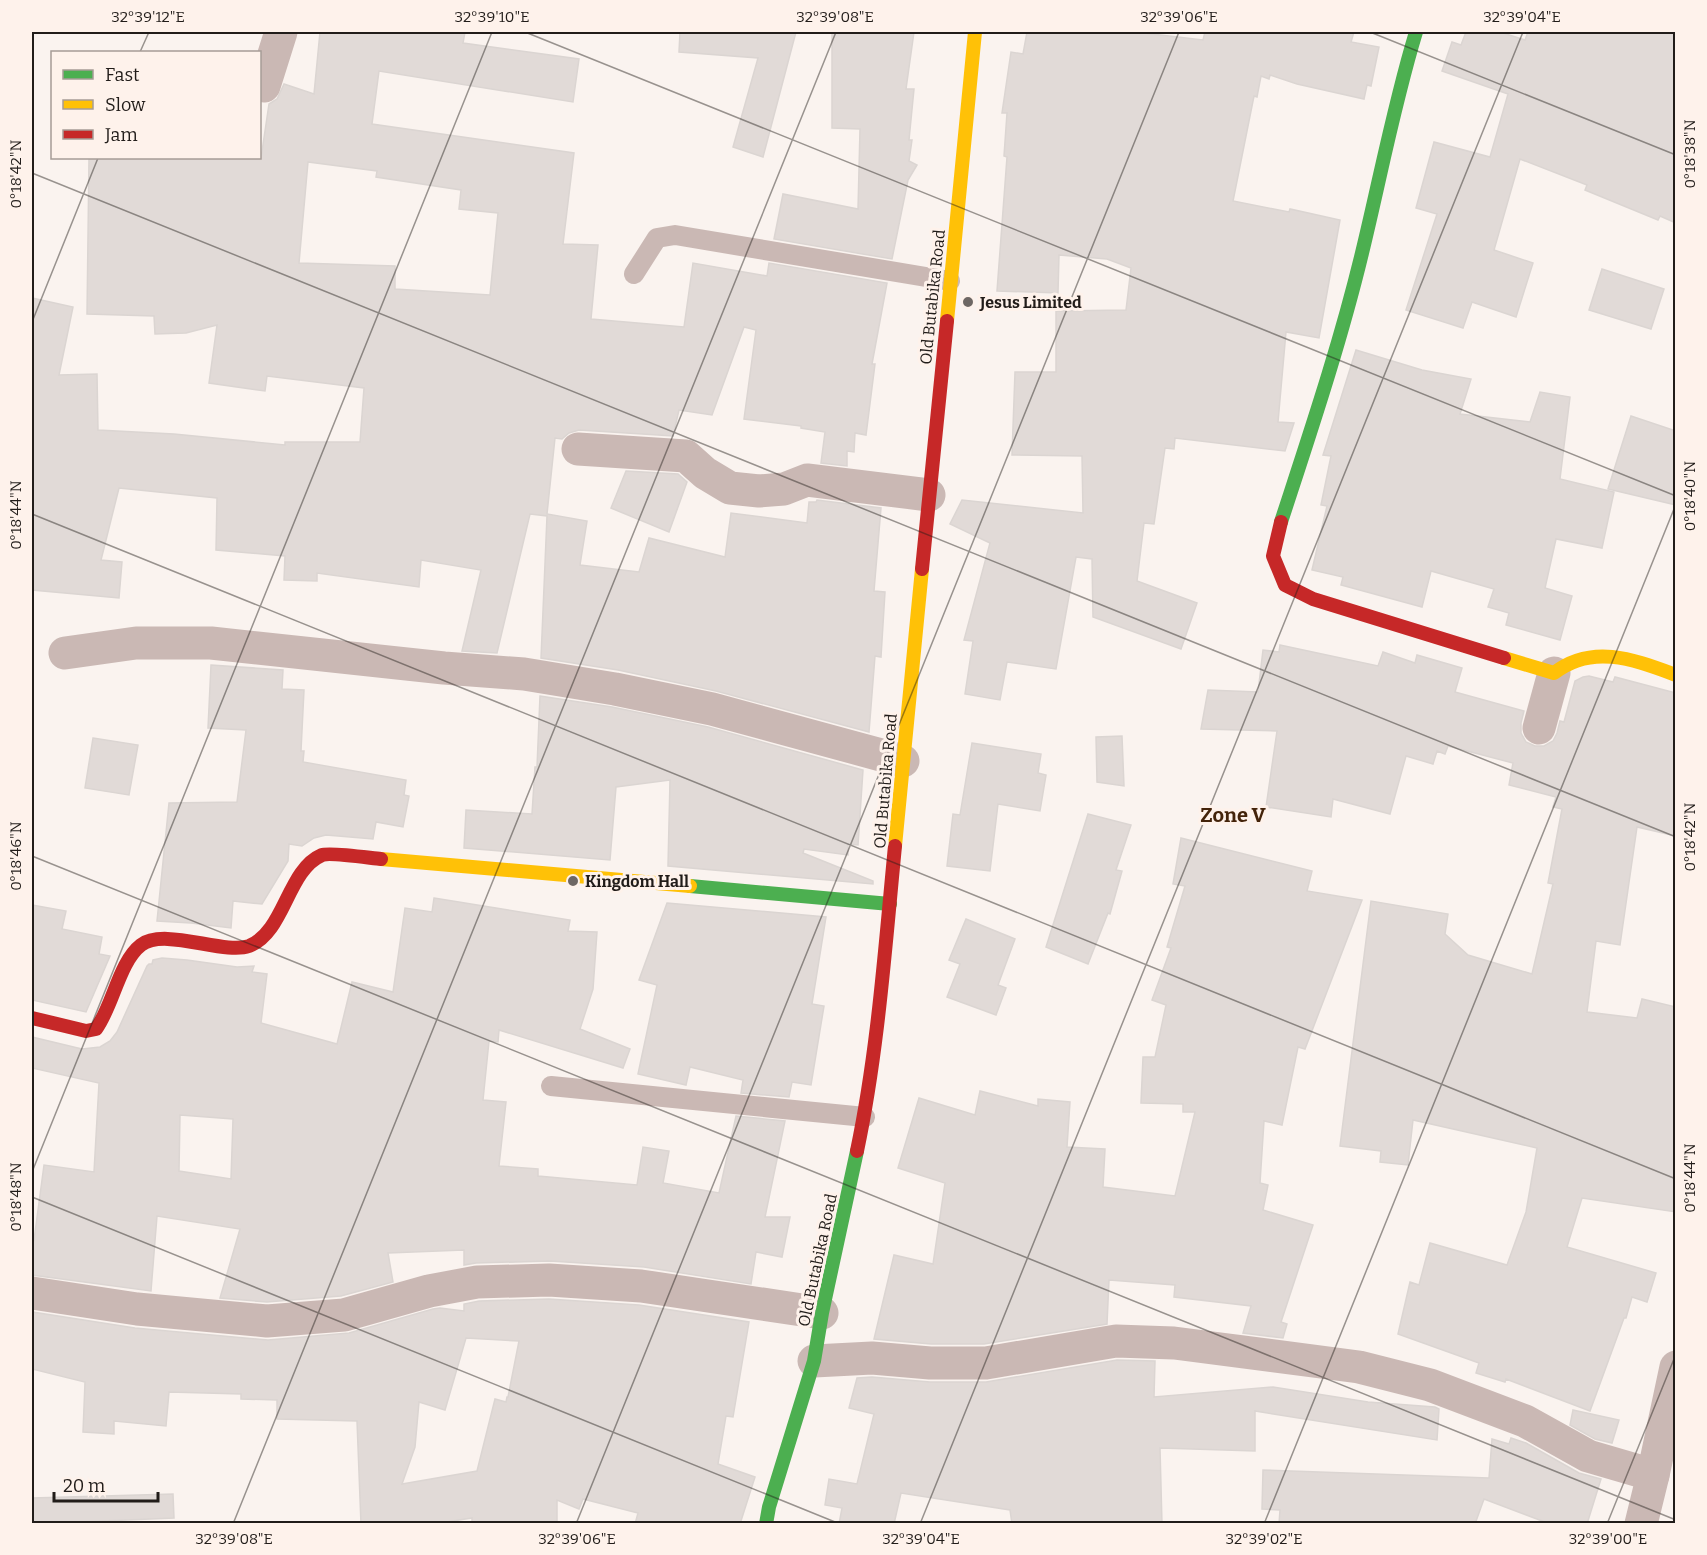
<svg xmlns="http://www.w3.org/2000/svg" width="1707" height="1555" font-family="Bitter,serif">
  <style>
    .building { fill: #e1dad7; stroke: #dbd5d2; stroke-width: 1.5; fill-rule: evenodd }
    .lines { fill: none; stroke-linecap: round; stroke-linejoin: round }
    .lane { stroke: #cab8b4; stroke-width: 20 }
    .street { stroke: #cab8b4; stroke-width: 33 }
    .fast { stroke: #4caf50; stroke-width: 14 }
    .slow { stroke: #ffc107; stroke-width: 14 }
    .jam { stroke: #c62828; stroke-width: 14 }
    .ticks { fill: none; stroke: #211c19; stroke-width: 1.5; stroke-opacity: 0.45 }
    .poi-dot { fill: #6d6764; stroke: #fef2eb; stroke-width: 2 }
    .labels { text-anchor: middle; stroke-width: 6; stroke-linejoin: round; paint-order: stroke }
    .street-label { font-size: 16px; fill: #211c19; stroke: #fef2eb }
    .poi-label { font-size: 16px; font-weight: bold; fill: #211c19; stroke: #fef2eb; text-anchor: start }
    .quarter-label { font-size: 20px; font-weight: bold; fill: #43230a; stroke: #fef2eb }
    .neatline { fill: none; stroke: #211c19; stroke-width: 2 }
    .ticks-label { font-size: 15px; text-anchor: middle; fill: #211c19 }
  </style>
  <rect width="100%" height="100%" fill="#faf3ef"/>
  <!-- building -->
  <g class="building">
    <path d="M 320,32 L 465,32 L 463,43 L 579,59 L 573,102 L 379,71 L 372,124 L 574,153 L 563,244 L 598,245 L 591,319 L 684,327 L 693,263 L 767,276 L 769,263 L 887,283 L 872,364 L 875,364 L 866,435 L 855,433 L 854,452 L 847,451 L 847,466 L 821,463 L 825,432 L 801,428 L 801,426 L 744,419 L 756,330 L 744,327 L 712,415 L 679,410 L 673,436 L 579,430 L 569,433 L 562,439 L 555,438 L 547,514 L 587,521 L 580,565 L 639,572 L 649,538 L 725,557 L 731,513 L 807,523 L 809,502 L 816,502 L 817,500 L 881,508 L 874,591 L 885,592 L 881,657 L 875,656 L 869,732 L 716,691 L 618,670 L 541,658 L 547,516 L 530,514 L 497,653 L 462,651 L 481,570 L 421,560 L 419,587 L 317,573 L 317,581 L 284,580 L 285,556 L 216,550 L 217,498 L 119,488 L 101,560 L 122,562 L 119,598 L 32,590 L 32,298 L 73,307 L 59,375 L 97,374 L 98,430 L 174,434 L 285,445 L 285,442 L 360,442 L 364,388 L 267,376 L 265,391 L 209,383 L 217,325 L 186,333 L 155,334 L 154,316 L 87,314 L 89,158 L 261,158 L 269,104 L 277,99 L 284,84 L 314,94 ZM 308,162 L 377,171 L 376,177 L 461,190 L 459,209 L 498,213 L 490,295 L 395,289 L 395,266 L 299,263 Z"/>
    <polygon points="680,32 796,32 763,157 733,147 758,58 679,52"/>
    <polygon points="832,32 914,32 906,89 914,89 909,140 912,140 909,161 917,165 908,180 892,259 774,239 783,194 858,209 860,129 832,128"/>
    <polygon points="1027,32 1135,32 1203,40 1205,32 1354,32 1351,42 1379,47 1371,86 1367,85 1364,99 1297,84 1270,75 1269,79 1261,76 1257,97 1254,96 1233,201 1289,212 1290,209 1340,220 1319,338 1286,332 1278,422 1294,423 1285,451 1175,438 1174,449 1165,448 1154,524 1144,523 1137,581 1197,603 1181,649 1093,617 1092,559 1076,557 1056,669 1007,662 1000,700 965,694 973,641 964,640 990,543 950,524 962,500 1083,513 1082,456 1012,455 1015,372 1056,372 1056,311 1126,310 1131,268 1107,259 1059,255 1058,293 997,291 1007,157 1004,156 1007,113 1002,113 1011,52 1023,54"/>
    <polygon points="1466,32 1500,32 1525,40 1528,32 1676,32 1676,223 1660,216 1658,220 1585,190 1587,185 1520,159 1494,250 1533,263 1516,317 1472,302 1463,328 1406,310 1437,214 1416,208 1434,142 1490,157 1508,94 1442,71 1452,42 1461,45"/>
    <polygon points="1602,269 1664,289 1651,329 1589,310"/>
    <polygon points="1356,350 1422,370 1471,379 1460,414 1530,422 1540,392 1570,397 1560,479 1614,492 1602,548 1556,539 1545,588 1572,596 1560,640 1506,625 1509,613 1488,607 1494,589 1431,571 1422,607 1341,585 1343,577 1312,570 1327,506 1321,505 1331,456 1323,455"/>
    <polygon points="1631,416 1676,431 1676,505 1608,489"/>
    <polygon points="626,471 678,474 687,482 669,532 611,508"/>
    <polygon points="1280,645 1378,666 1383,652 1415,663 1417,655 1462,668 1455,692 1524,711 1521,723 1521,733 1526,742 1535,746 1544,746 1553,741 1557,733 1560,721 1564,722 1575,681 1583,677 1589,676 1613,682 1615,677 1676,693 1676,836 1637,827 1620,945 1596,941 1587,1012 1637,1018 1642,999 1676,1007 1676,1212 1582,1198 1567,1247 1656,1273 1647,1302 1632,1297 1626,1318 1624,1318 1590,1411 1506,1379 1505,1382 1476,1373 1479,1363 1398,1334 1410,1282 1419,1285 1430,1243 1507,1265 1526,1212 1537,1148 1413,1120 1408,1165 1380,1162 1381,1151 1340,1146 1371,901 1448,914 1445,934 1468,955 1532,974 1553,884 1548,883 1562,809 1553,807 1556,797 1509,785 1513,763 1448,746 1445,754 1437,751 1433,764 1406,756 1390,814 1333,799 1331,817 1266,807 1277,731 1201,729 1208,690 1258,692 1263,650 1279,652"/>
    <polygon points="211,665 283,670 282,689 304,690 301,751 304,751 303,762 406,780 404,795 409,796 403,827 376,822 373,839 326,835 314,838 302,846 289,844 288,861 262,904 233,901 231,928 191,923 157,921 169,803 237,802 246,730 208,728"/>
    <polygon points="540,696 612,707 708,727 863,770 858,845 848,844 848,855 804,849 803,853 873,881 873,884 668,866 670,780 616,787 610,860 464,848 466,810 532,814 535,767 537,767"/>
    <polygon points="1122,736 1124,786 1097,782 1096,737"/>
    <polygon points="93,738 138,745 129,795 85,788"/>
    <polygon points="972,743 1041,754 1038,773 1046,775 1040,811 998,804 990,871 947,866 953,814 960,815"/>
    <polygon points="1088,814 1131,825 1116,870 1122,871 1110,914 1108,913 1088,964 1046,947"/>
    <polygon points="1181,838 1312,871 1307,891 1362,900 1305,1049 1298,1047 1282,1125 1264,1121 1260,1183 1268,1185 1263,1210 1313,1225 1281,1322 1287,1324 1283,1338 1243,1333 1251,1306 1174,1297 1175,1285 1109,1280 1107,1324 984,1344 931,1344 874,1339 894,1255 933,1264 945,1183 898,1168 919,1098 975,1115 980,1091 1038,1106 1038,1099 1070,1102 1067,1147 1105,1149 1103,1187 1175,1196 1195,1112 1183,1112 1183,1104 1141,1103 1143,1057 1155,1057 1166,1005 1152,1000 1171,948 1167,947 1185,886 1173,884"/>
    <path d="M 434,898 L 570,920 L 568,931 L 597,932 L 593,989 L 580,1029 L 630,1049 L 623,1068 L 499,1030 L 498,1042 L 489,1041 L 483,1100 L 506,1102 L 499,1166 L 538,1169 L 538,1176 L 637,1185 L 643,1147 L 669,1151 L 663,1183 L 719,1193 L 736,1116 L 785,1121 L 765,1217 L 790,1217 L 782,1257 L 756,1252 L 751,1284 L 644,1267 L 550,1261 L 476,1263 L 464,1265 L 464,1250 L 388,1253 L 393,1282 L 341,1296 L 267,1302 L 220,1298 L 240,1229 L 157,1216 L 151,1291 L 32,1275 L 32,1239 L 34,1240 L 44,1165 L 94,1172 L 99,1083 L 32,1068 L 32,1037 L 82,1049 L 100,1047 L 110,1041 L 117,1032 L 147,966 L 149,964 L 152,964 L 153,960 L 162,958 L 187,960 L 237,967 L 254,966 L 252,972 L 267,974 L 261,1023 L 337,1044 L 352,982 L 393,992 L 405,908 L 432,912 ZM 180,1115 L 233,1119 L 231,1179 L 179,1171 Z"/>
    <polygon points="667,903 826,917 812,1004 824,1006 811,1085 792,1082 789,1097 741,1093 743,1080 690,1067 686,1085 638,1074 657,985 639,980"/>
    <polygon points="32,905 66,911 62,929 102,937 99,954 110,956 86,1012 32,1000"/>
    <polygon points="966,919 1015,939 998,985 1006,988 996,1015 947,997 960,964 949,960"/>
    <path d="M 549,1299 L 639,1305 L 749,1322 L 733,1417 L 726,1416 L 718,1464 L 755,1477 L 740,1524 L 635,1524 L 638,1513 L 583,1499 L 579,1509 L 557,1500 L 557,1524 L 472,1524 L 472,1518 L 434,1524 L 361,1524 L 357,1421 L 277,1419 L 277,1400 L 241,1399 L 241,1394 L 169,1392 L 166,1426 L 114,1421 L 114,1434 L 83,1432 L 85,1382 L 32,1369 L 32,1312 L 135,1328 L 268,1340 L 349,1333 L 433,1309 L 440,1308 L 464,1311 L 464,1304 L 479,1301 ZM 466,1338 L 519,1341 L 508,1397 L 507,1397 L 506,1402 L 495,1399 L 477,1471 L 402,1484 L 415,1447 L 419,1402 L 445,1410 Z"/>
    <polygon points="1117,1360 1155,1361 1154,1397 1273,1387 1368,1402 1435,1407 1439,1409 1437,1440 1255,1411 1255,1451 1160,1448 1162,1524 1012,1524 1010,1510 901,1493 894,1524 839,1524 842,1508 825,1505 829,1479 857,1484 874,1414 849,1408 857,1378 872,1377 930,1382 986,1382"/>
    <polygon points="1573,1410 1619,1420 1612,1443 1595,1439 1570,1425"/>
    <polygon points="1511,1438 1526,1443 1579,1473 1601,1479 1587,1524 1550,1524 1484,1499 1475,1524 1279,1524 1280,1510 1262,1509 1263,1470 1489,1478 1492,1439 1509,1444"/>
    <polygon points="173,1494 174,1518 32,1524 32,1498"/>
  </g>
  <g class="lines">
    <!-- lane -->
    <g class="lane">
      <polyline points="634,274 657,238 675,235 950,281"/>
      <polyline points="551,1086 865,1117"/>
    </g>
    <!-- street -->
    <g class="street">
      <polyline points="264,86 281,32"/>
      <polyline points="578,449 686,456 705,473 730,488 759,491 784,489 807,480 929,495"/>
      <polyline points="65,653 136,643 211,643 444,668 524,674 615,689 712,709 903,761"/>
      <polyline points="1539,728 1554,673"/>
      <polyline points="32,1293 137,1309 267,1321 344,1315 429,1291 477,1282 549,1280 641,1286 822,1313"/>
      <polyline points="814,1361 872,1358 930,1363 986,1363 1116,1341 1174,1343 1359,1367 1430,1385 1525,1421 1588,1456 1653,1475"/>
      <polyline points="1641,1524 1653,1475 1676,1367"/>
    </g>
    <!-- fast -->
    <g class="fast">
      <path d="M 1281,522 C 1310,433 1340,344 1362,253 C 1380,179 1394,104 1416,32"/>
      <polyline points="690,886 890,904"/>
      <polyline points="766,1524 769,1507 814,1361 822,1313 857,1151"/>
    </g>
    <!-- slow -->
    <g class="slow">
      <polyline points="947,321 975,32"/>
      <path d="M 1504,658 L 1554,673 C 1593,643 1635,660 1676,675"/>
      <polyline points="895,846 922,569"/>
      <polyline points="381,859 690,886"/>
    </g>
    <!-- jam -->
    <g class="jam">
      <polyline points="1281,522 1273,556 1285,585 1313,599 1504,658"/>
      <polyline points="922,569 947,321"/>
      <path d="M 32,1018 L 86,1031 L 96,1029 C 113,1006 119,962 141,945 C 164,927 224,955 249,946 C 285,932 287,870 322,855 C 330,852 370,858 381,859"/>
      <path d="M 857,1151 C 878,1051 885,948 895,846"/>
    </g>
  </g>
  <!-- ticks -->
  <path class="ticks" d="M 525,32 L 1676,496M 1370,32 L 1676,155M 140,52 L 149,32M 32,173 L 1676,837M 32,322 L 98,158M 32,514 L 1676,1179M 32,856 L 1676,1520M 32,1172 L 492,32M 32,1197 L 840,1524M 233,1524 L 836,32M 576,1524 L 1179,32M 920,1524 L 1523,32M 1264,1524 L 1676,504M 1607,1524 L 1676,1354"/>
  <!-- markers -->
  <g class="poi-dot">
    <circle cx="968" cy="302" r="6"/>
    <circle cx="573" cy="881" r="6"/>
  </g>
  <g class="labels">
    <!-- street labels -->
    <g class="street-label">
      <text transform="translate(932 297) rotate(-84)" y="6">Old Butabika Road</text>
      <text transform="translate(885 781) rotate(-85)" y="6">Old Butabika Road</text>
      <text transform="translate(817 1260) rotate(-78)" y="6">Old Butabika Road</text>
    </g>
    <!-- poi labels -->
    <g class="poi-label">
      <text x="980" y="308">Jesus Limited</text>
      <text x="585" y="887">Kingdom Hall</text>
    </g>
    <!-- quarter labels -->
    <g class="quarter-label">
      <text x="1233" y="822">Zone V</text>
    </g>
  </g>
  <!-- border -->
  <rect width="1707" height="1555" fill="none" stroke="#fef2eb" stroke-width="66"/>
  <!-- legend -->
  <rect x="51" y="51" width="210" height="108" fill="#fef2eb" stroke="#a69c97" stroke-width="1.5"/>
  <rect x="63" y="70" width="30" height="9" fill="#4caf50" stroke="#a69c97" stroke-width="1.5"/>
  <text x="105" y="81" font-size="18" fill="#211c19">Fast</text>
  <rect x="63" y="100" width="30" height="9" fill="#ffc107" stroke="#a69c97" stroke-width="1.5"/>
  <text x="105" y="111" font-size="18" fill="#211c19">Slow</text>
  <rect x="63" y="130" width="30" height="9" fill="#c62828" stroke="#a69c97" stroke-width="1.5"/>
  <text x="105" y="141" font-size="18" fill="#211c19">Jam</text>
  <!-- scale -->
  <path d="M54 1492v9h104v-9" fill="none" stroke="#211c19" stroke-width="3"/>
  <text x="63" y="1492" font-size="18" fill="#211c19" stroke="#fef2eb" stroke-width="4.5" paint-order="stroke">20 m</text>
  <rect x="33" y="33" width="1641" height="1489" class="neatline"/>
  <g class="ticks-label">
    <text x="148" y="22">32°39'12"E</text>
    <text x="492" y="22">32°39'10"E</text>
    <text x="835" y="22">32°39'08"E</text>
    <text x="1179" y="22">32°39'06"E</text>
    <text x="1522" y="22">32°39'04"E</text>
    <text transform="translate(1690 154) rotate(-90)" y="5">0°18'38"N</text>
    <text transform="translate(16 174) rotate(-90)" y="5">0°18'42"N</text>
    <text transform="translate(1690 496) rotate(-90)" y="5">0°18'40"N</text>
    <text transform="translate(16 515) rotate(-90)" y="5">0°18'44"N</text>
    <text transform="translate(1690 837) rotate(-90)" y="5">0°18'42"N</text>
    <text transform="translate(16 856) rotate(-90)" y="5">0°18'46"N</text>
    <text transform="translate(1690 1178) rotate(-90)" y="5">0°18'44"N</text>
    <text transform="translate(16 1197) rotate(-90)" y="5">0°18'48"N</text>
    <text x="234" y="1544">32°39'08"E</text>
    <text x="577" y="1544">32°39'06"E</text>
    <text x="921" y="1544">32°39'04"E</text>
    <text x="1264" y="1544">32°39'02"E</text>
    <text x="1608" y="1544">32°39'00"E</text>
  </g>
</svg>
